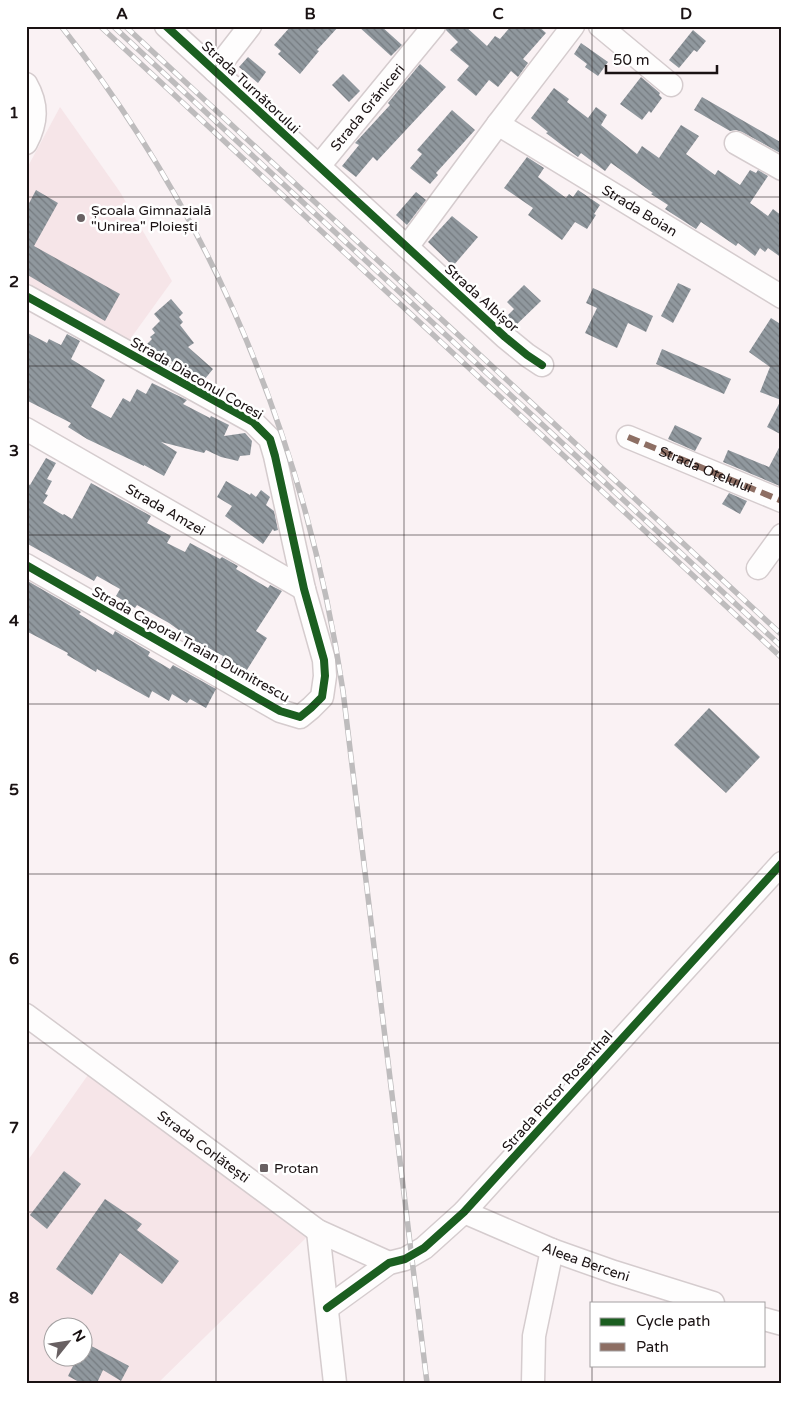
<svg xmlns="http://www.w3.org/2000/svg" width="808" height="1409" font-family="'Varela Round',sans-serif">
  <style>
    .built { fill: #f6e5e8; fill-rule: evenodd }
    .building { fill: url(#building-back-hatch) }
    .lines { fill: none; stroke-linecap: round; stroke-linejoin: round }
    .minor-casing { stroke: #d5ccce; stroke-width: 25 }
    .minor { stroke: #fefdfd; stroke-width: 22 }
    .rail-casing { stroke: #bebcbd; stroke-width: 5.5 }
    .rail { stroke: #fff; stroke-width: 4; stroke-dasharray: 11; stroke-linecap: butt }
    .quiet { stroke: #8d6e63; stroke-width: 6; stroke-dasharray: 12 6; stroke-linecap: butt }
    .cycleway-casing { stroke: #fff; stroke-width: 11 }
    .cycleway { stroke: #1b5e20; stroke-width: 8 }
    .grid { fill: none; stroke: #1a1213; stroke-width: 1; stroke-opacity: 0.55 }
    .poi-dot { fill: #686062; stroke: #fff; stroke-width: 2 }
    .labels { text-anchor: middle; stroke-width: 5; stroke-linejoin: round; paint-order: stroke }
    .street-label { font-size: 14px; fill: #1a1213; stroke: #fff }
    .poi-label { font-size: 14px; fill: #1a1213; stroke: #fff; text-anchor: start }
    .neatline { fill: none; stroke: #1a1213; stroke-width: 2 }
    .grid-label { font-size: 16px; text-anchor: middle; font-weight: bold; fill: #1a1213 }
  </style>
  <defs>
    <pattern id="building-back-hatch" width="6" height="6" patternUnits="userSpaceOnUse" patternTransform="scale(1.25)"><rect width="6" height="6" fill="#90989e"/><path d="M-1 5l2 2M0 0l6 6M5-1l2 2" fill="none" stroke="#757b80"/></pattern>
  </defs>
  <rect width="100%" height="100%" fill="#faf2f4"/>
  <!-- built -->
  <g class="built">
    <polygon points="60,107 120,192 172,281 123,349 26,291 26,170"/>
    <path d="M 90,1072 L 311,1233 L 158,1383 L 26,1383 L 26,1163 ZM 52,1326 L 82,1326 L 82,1356 L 52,1356 Z"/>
  </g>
  <!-- building -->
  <g class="building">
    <polygon points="291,26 339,26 317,50 319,51 300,74 278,54 281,51 274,45"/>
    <polygon points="358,26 381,26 402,45 391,56"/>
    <polygon points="447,26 465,26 487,46 495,36 500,39 511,26 538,26 546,33 523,59 528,63 518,77 511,71 498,87 489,80 476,96 457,80 469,66 450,50 458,42 446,30"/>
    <polygon points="693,30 706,41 697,52 694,50 679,68 669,60"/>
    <polygon points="581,43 608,62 598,76 585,67 587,64 574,54"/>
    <polygon points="248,57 266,72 258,83 239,67"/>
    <polygon points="420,64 446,87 377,161 373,157 356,177 342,166 359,145 355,143 390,105 388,103"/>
    <polygon points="343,74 360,91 349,102 332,85"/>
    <polygon points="641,77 660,93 659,95 662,98 651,113 649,111 642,120 620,104"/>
    <polygon points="554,88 569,99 567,102 588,118 596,107 607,115 601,125 637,154 642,146 659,158 681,125 699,136 686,154 715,175 718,170 740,185 750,170 756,173 758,170 768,176 750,203 768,216 773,209 782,216 782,258 768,248 765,252 760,248 755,256 738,243 736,246 701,222 696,229 665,209 668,205 651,194 653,193 611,163 605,171 581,153 578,157 563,146 546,133 548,132 531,118"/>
    <polygon points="702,97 782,143 782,154 742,132 736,130 730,131 694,110"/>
    <polygon points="452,110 475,130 436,173 438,175 430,184 410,168 422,154 417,150"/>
    <polygon points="527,157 544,168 538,177 566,198 569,194 573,197 578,190 600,205 594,214 596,215 587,229 575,222 562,240 528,215 533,208 504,188"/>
    <polygon points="36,190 58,203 34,246 120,294 105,321 26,274 26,209"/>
    <polygon points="416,192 426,200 407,225 396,215"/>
    <polygon points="452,216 478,237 453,266 428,242"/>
    <polygon points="678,283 691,289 673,323 661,316"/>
    <polygon points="524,285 541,301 514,327 504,319 514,309 507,302"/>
    <polygon points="593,288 653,316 646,332 628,323 617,348 585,333 597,308 586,303"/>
    <polygon points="171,299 183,313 179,317 183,322 180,325 194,343 188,347 213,369 204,380 145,346 152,339 150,337 155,333 152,329 160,321 154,314"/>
    <polygon points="771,318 782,325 782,435 767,427 781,400 760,392 770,367 749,352"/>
    <polygon points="26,332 47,343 49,339 61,345 67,334 80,341 71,359 105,380 91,407 111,418 123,398 130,402 137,389 146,394 152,383 187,400 183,404 210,418 211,416 229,425 224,436 245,433 252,441 250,455 240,456 238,461 221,457 206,450 204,453 161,442 177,452 164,476 144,465 144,466 87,439 68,427 71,423 26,400"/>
    <polygon points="662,349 731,379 724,394 656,364"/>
    <polygon points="675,425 702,438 695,451 668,439"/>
    <polygon points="782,442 782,487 723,462 728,450 769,467"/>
    <polygon points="46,458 56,463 47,479 52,481 45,494 48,495 43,503 63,515 64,514 72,519 91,483 151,516 147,523 171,536 167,543 185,552 190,543 220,559 222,557 238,566 236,569 268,588 270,585 282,591 256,631 267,638 245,673 233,664 231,667 221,661 223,656 198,642 197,643 169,623 137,605 135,608 116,596 120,589 97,576 94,581 26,543 26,483 30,485"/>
    <polygon points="226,481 250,495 251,493 256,497 261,490 270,497 266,505 274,511 278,530 274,531 273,529 263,544 225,516 232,506 217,497"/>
    <polygon points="729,493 747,501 740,514 722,504"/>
    <polygon points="26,580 81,612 79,614 113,635 115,631 150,652 148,656 170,669 173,665 216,689 206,708 190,699 187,703 172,694 169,701 152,691 149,698 97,669 96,672 67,655 68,653 26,631"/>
    <polygon points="709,708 760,757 726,793 674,745"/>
    <polygon points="64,1171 81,1184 47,1229 30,1215"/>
    <polygon points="105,1199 142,1224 137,1230 179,1261 162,1284 120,1253 92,1295 56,1269"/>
    <polygon points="82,1341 129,1366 121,1381 103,1370 97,1383 81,1383 68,1376 78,1356 82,1356"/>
  </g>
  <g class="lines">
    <defs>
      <g id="minor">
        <polyline points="166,26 505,337 527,355 542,365"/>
        <polyline points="600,26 671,85"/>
        <polyline points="215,71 250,26"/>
        <path d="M 26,84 C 38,105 37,122 26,143"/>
        <path id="s1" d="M 498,124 L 782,297"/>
        <polyline points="736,143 782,169"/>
        <path id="s2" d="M 319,166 L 434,26"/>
        <polyline points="407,247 498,124 573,26"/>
        <polyline points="26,296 253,422 270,439 275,456 304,589 324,660 325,676 322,697 311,708 300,717 280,711 26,565"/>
        <path id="s3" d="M 26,429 L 304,589"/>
        <path id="s4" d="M 628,437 L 782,501"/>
        <polyline points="758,568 782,535"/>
        <path id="s5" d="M 26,1015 L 318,1231 L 389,1263"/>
        <path id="s6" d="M 464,1212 L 552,1250 L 614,1272 L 713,1303"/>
        <polyline points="318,1231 335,1383"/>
        <polyline points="327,1308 389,1263 405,1259 424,1248 464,1212 782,863"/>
        <polyline points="764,1319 782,1324"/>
        <polyline points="533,1383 534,1336 552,1250"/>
      </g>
    </defs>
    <!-- minor casing -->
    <use href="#minor" class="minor-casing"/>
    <!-- minor -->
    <use href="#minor" class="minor"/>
    <defs>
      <g id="rail">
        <path d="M 61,26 C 216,222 306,444 343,691 L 427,1383"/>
        <polyline points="100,26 782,658"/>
        <polyline points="113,26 782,647"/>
        <polyline points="125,26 782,635"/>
      </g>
    </defs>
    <!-- rail casing -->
    <use href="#rail" class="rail-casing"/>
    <!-- rail -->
    <use href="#rail" class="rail"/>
    <!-- quiet -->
    <polyline class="quiet" points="628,437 782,501"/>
    <defs>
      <g id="cycleway">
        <polyline points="166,26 505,337 527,355 542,365"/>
        <polyline points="26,296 253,422 270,439 275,456 304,589 324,660 325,676 322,697 311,708 300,717 280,711 26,565"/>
        <polyline points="327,1308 389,1263 405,1259 424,1248 464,1212 782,863"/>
      </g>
    </defs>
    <!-- cycleway casing -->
    <use href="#cycleway" class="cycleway-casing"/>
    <!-- cycleway -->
    <use href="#cycleway" class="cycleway"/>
  </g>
  <!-- grid -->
  <path class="grid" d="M 216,26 L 216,1383M 404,26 L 404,1383M 592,26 L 592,1303M 26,197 L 782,197M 26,366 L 782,366M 26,535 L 782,535M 26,704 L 782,704M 26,874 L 782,874M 26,1043 L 782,1043M 26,1212 L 782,1212M 592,1365 L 592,1383"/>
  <!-- markers -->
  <g class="poi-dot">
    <circle cx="81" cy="218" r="5"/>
    <rect x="259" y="1163" width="10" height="10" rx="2.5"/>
  </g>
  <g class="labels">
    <!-- street labels -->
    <g class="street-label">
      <text transform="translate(251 87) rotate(43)" y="5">Strada Turnătorului</text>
      <text dy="5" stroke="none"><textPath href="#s2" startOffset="76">Strada Grăniceri</textPath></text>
      <text dy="5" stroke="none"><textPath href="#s1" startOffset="166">Strada Boian</textPath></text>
      <text transform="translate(482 298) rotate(42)" y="5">Strada Albișor</text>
      <text transform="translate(197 378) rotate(30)" y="5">Strada Diaconul Coresi</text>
      <text dy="5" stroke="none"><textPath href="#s4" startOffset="84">Strada Oțelului</textPath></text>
      <text dy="5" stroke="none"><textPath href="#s3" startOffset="161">Strada Amzei</textPath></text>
      <text transform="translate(191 644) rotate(29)" y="5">Strada Caporal Traian Dumitrescu</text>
      <text transform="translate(557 1091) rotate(-48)" y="5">Strada Pictor Rosenthal</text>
      <text dy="5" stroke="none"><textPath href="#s5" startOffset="221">Strada Corlătești</textPath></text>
      <text dy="5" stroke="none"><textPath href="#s6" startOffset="132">Aleea Berceni</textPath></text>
    </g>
    <!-- poi labels -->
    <g class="poi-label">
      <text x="91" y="215">Școala Gimnazială<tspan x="91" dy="16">"Unirea" Ploiești</tspan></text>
      <text x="274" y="1173">Protan</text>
    </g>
  </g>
  <!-- border -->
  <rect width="808" height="1409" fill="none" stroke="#ffffff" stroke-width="55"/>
  <!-- legend -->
  <rect x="590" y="1302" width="175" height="65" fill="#ffffff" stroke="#a3a0a1"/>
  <rect x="600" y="1318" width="25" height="8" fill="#1b5e20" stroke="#a3a0a1"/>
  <text x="636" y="1326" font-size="15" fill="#1a1213">Cycle path</text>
  <rect x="600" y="1343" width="25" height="8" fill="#8d6e63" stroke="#a3a0a1"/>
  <text x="636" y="1352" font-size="15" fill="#1a1213">Path</text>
  <!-- north arrow -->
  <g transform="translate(68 1342) rotate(60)"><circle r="24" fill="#ffffff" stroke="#a3a0a1"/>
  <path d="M0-4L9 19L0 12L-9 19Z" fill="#686062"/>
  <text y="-8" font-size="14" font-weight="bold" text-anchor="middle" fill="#1a1213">N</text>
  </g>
  <!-- scale -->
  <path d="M606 65v8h111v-8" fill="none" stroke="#1a1213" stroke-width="2.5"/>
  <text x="613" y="65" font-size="15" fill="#1a1213" stroke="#ffffff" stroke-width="4" paint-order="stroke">50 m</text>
  <rect x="28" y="28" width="752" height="1354" class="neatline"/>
  <g class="grid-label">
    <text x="122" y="19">A</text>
    <text x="310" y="19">B</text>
    <text x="498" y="19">C</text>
    <text x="686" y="19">D</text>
    <text x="14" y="118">1</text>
    <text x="14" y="287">2</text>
    <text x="14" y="456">3</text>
    <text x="14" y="626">4</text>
    <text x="14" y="795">5</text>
    <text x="14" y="964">6</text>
    <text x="14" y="1133">7</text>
    <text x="14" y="1303">8</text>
  </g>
</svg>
